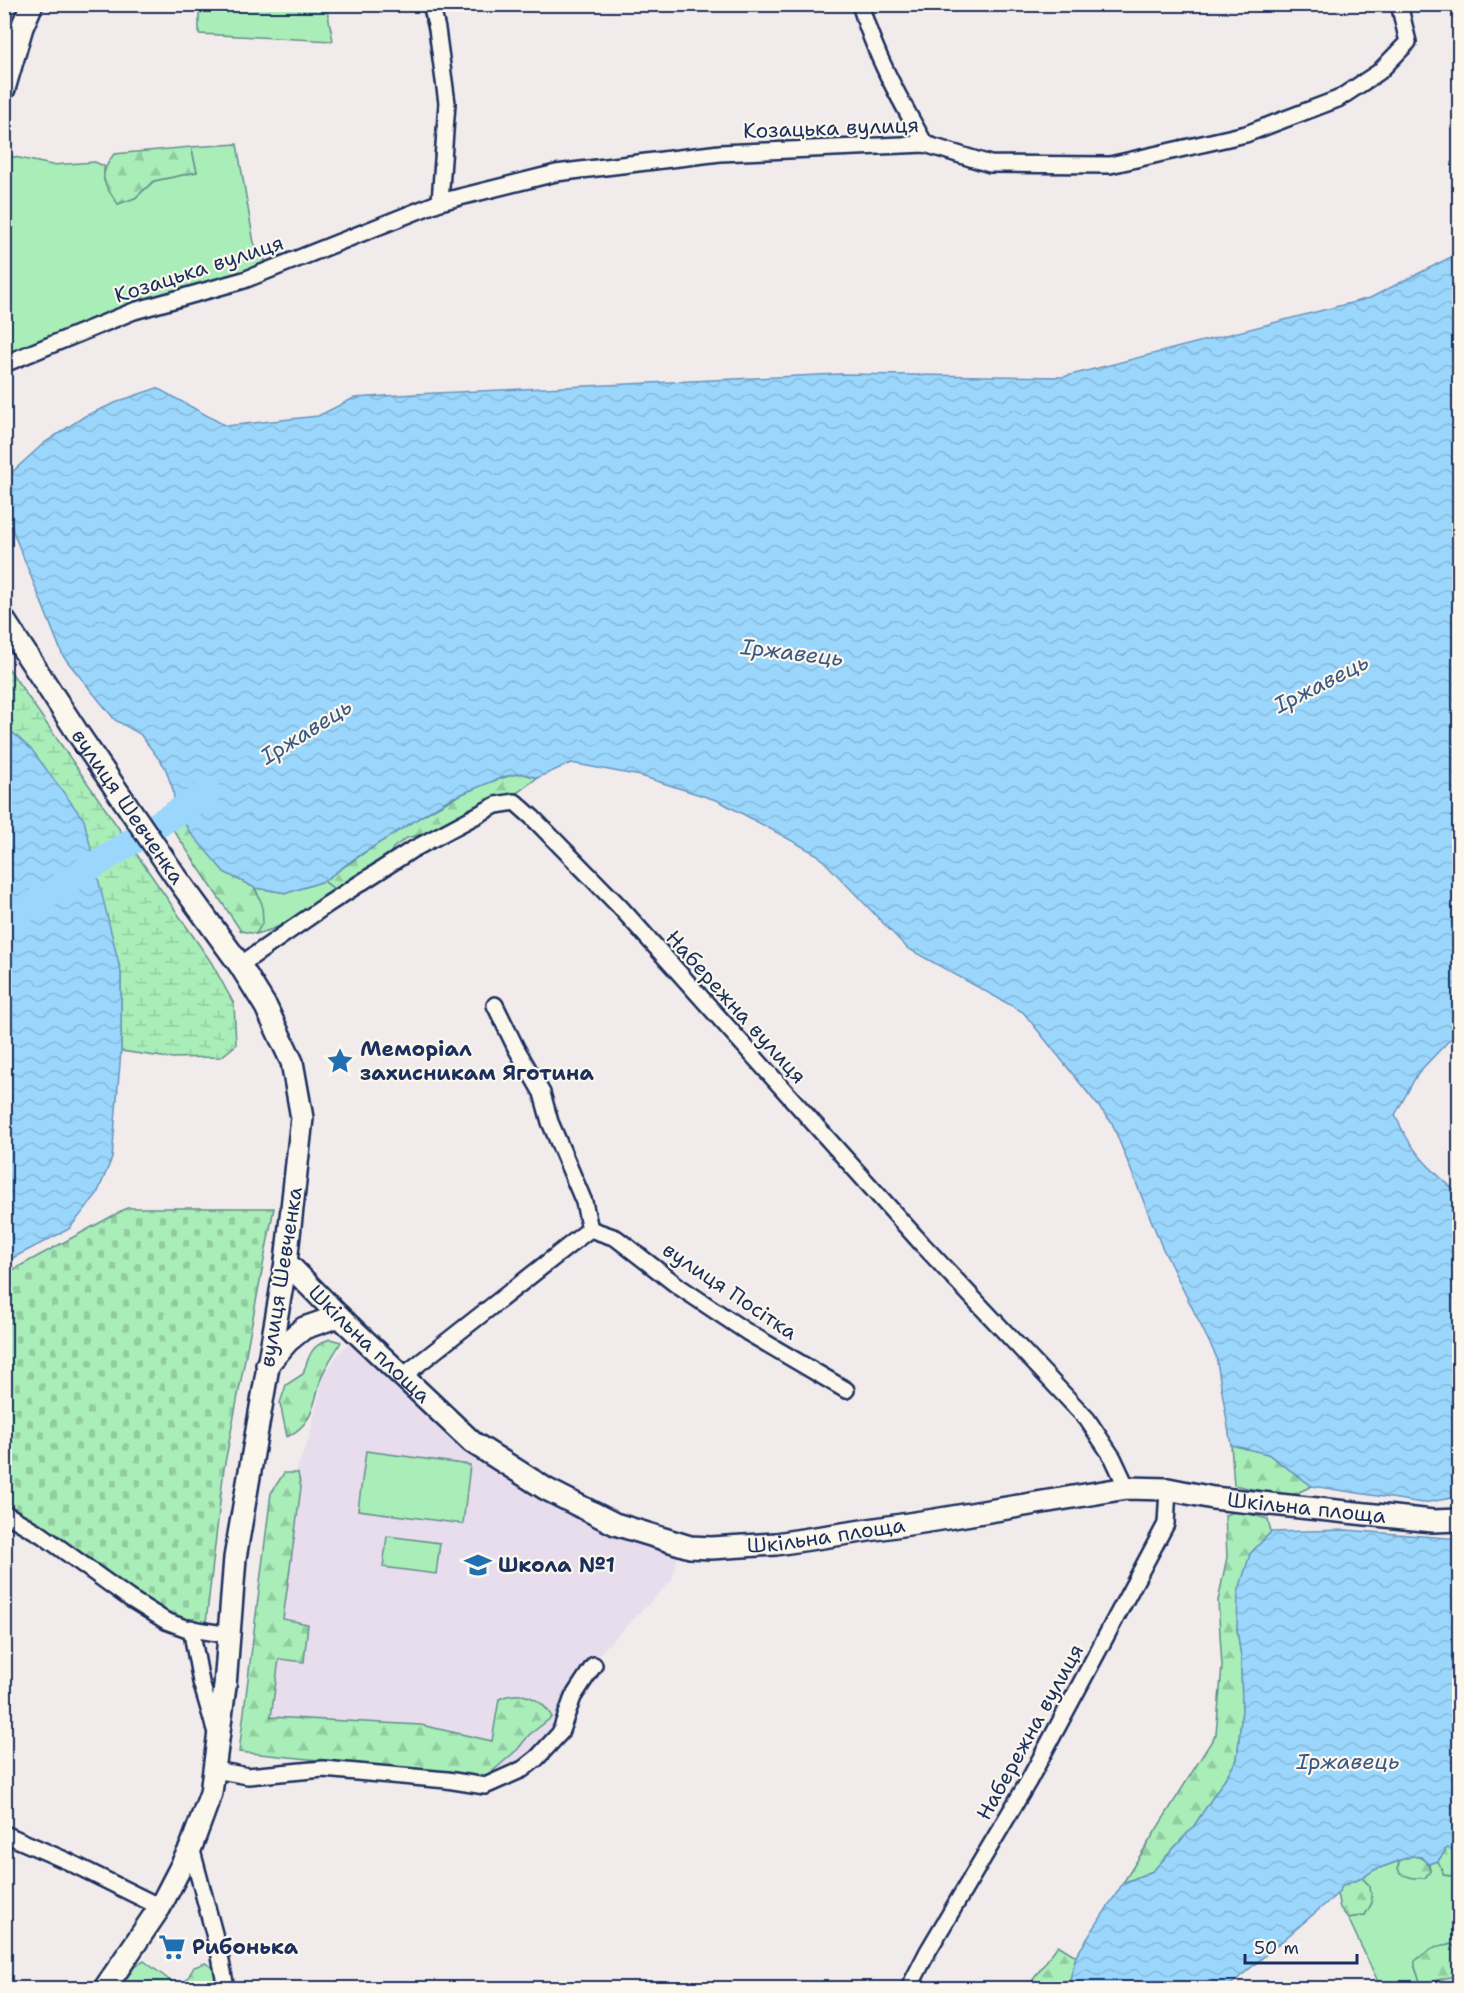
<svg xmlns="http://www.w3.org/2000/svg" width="1464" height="1993" font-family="'Shantell Sans',sans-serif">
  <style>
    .built { fill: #e7ddec }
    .grass { fill: #a9edb8; stroke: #628e8b; stroke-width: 1.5 }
    .forest { fill: url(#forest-firs); stroke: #628e8b; stroke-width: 1.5 }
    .wetland { fill: url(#wetland-marsh); stroke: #628e8b; stroke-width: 1.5 }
    .cemetery { fill: url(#cemetery-stones); stroke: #628e8b; stroke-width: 1.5 }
    .water { fill: url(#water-waves); stroke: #6894bd; stroke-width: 1.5 }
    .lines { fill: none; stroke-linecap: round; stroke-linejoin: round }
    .river { stroke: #9bd7fc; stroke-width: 27 }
    .street-casing { stroke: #1b2f5e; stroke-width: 20 }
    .secondary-casing { stroke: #1b2f5e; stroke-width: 26 }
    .street { stroke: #fbf7ec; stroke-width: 15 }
    .secondary { stroke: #fbf7ec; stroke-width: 21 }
    .labels { text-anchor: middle; stroke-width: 4.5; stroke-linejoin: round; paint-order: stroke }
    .street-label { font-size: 21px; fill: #1b2f5e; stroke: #fbf7ec }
    .poi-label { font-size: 21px; font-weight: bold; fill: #1b2f5e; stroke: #fbf7ec; text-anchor: start }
    .water-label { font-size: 22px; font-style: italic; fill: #3b5986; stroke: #fbf7ec }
  </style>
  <defs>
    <pattern id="forest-firs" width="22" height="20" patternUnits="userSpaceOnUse" patternTransform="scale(1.5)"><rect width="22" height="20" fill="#a9edb8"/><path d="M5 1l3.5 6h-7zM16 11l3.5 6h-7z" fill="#91cca1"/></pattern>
    <pattern id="wetland-marsh" width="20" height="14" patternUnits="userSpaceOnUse" patternTransform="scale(1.5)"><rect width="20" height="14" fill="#a9edb8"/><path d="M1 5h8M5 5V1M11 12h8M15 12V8" fill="none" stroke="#91cca1"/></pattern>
    <pattern id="cemetery-stones" width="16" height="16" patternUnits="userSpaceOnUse" patternTransform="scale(1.5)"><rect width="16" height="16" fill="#a9edb8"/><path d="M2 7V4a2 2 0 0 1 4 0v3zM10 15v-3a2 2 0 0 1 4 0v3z" fill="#91cca1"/></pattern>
    <pattern id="water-waves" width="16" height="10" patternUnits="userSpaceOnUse" patternTransform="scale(1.5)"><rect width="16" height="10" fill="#9bd7fc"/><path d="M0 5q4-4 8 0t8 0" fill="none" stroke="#85b9da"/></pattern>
  </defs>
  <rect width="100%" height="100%" fill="#f2ebec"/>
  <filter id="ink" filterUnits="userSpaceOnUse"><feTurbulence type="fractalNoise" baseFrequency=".0167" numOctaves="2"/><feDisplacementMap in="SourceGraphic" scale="12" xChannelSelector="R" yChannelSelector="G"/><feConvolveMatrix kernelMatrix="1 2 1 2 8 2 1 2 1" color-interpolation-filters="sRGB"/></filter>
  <g filter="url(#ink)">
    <!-- built -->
    <polygon class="built" points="354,1339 468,1448 679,1550 672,1580 590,1663 556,1730 534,1753 516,1767 490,1775 261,1750 289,1488 308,1441 324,1377 338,1354"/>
    <!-- grass -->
    <g class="grass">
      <polygon points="199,5 326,5 333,41 199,34"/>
      <polygon points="237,144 254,243 268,265 133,303 5,357 5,155 52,165 95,162 104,166 104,181 135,198 154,181 197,172 191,147"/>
      <path d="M 324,881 L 338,892 C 311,907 285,928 256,934 C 266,916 263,907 255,888 L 287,893 Z"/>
      <polygon points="366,1451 470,1465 463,1524 358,1510"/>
      <polygon points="387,1536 440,1543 436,1574 383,1567"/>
      <polygon points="1399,1861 1398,1868 1430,1871 1429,1864 1438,1861 1444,1875 1459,1877 1459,1944 1456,1947 1449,1944 1415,1967 1421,1984 1408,1988 1381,1988 1348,1918 1365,1915 1370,1886 1362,1878 1374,1870"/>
      <polygon points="144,1961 180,1988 120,1988 135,1966"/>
    </g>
    <!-- forest -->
    <g class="forest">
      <path d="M 191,147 L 197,172 L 154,181 L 135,198 L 118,204 C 103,183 97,176 114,154 Z"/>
      <path d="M 521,773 L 537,778 L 514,795 L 500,795 L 434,831 L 407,838 L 394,847 L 385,861 L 338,892 L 324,881 C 350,862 377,844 404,827 C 441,804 479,782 521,773 Z"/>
      <polygon points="181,818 224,872 255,888 262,904 263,922 256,934 241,931 170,825 173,820"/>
      <path d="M 330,1339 L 341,1342 C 335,1353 325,1366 321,1379 C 313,1405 314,1423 287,1437 L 280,1403 L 286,1385 L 303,1374 C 309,1356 310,1346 330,1339 Z"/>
      <polygon points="1231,1445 1268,1454 1312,1486 1293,1495 1275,1494 1234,1485"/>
      <path d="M 284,1473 L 298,1473 L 301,1488 L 283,1619 L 308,1624 L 304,1662 L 279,1659 L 271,1717 L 421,1725 L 492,1741 L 499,1699 C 520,1689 541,1697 552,1717 L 529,1735 L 518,1749 L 486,1777 L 239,1752 L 271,1493 Z"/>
      <polygon points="1238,1511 1268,1519 1271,1532 1250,1554 1237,1629 1241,1657 1242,1710 1237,1760 1194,1826 1153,1871 1123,1883 1216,1734 1222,1666 1218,1601 1227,1557 1225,1515"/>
      <polygon points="1447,1848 1459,1850 1459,1877 1444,1875 1438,1861"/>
      <path d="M 1412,1856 C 1423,1857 1428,1860 1430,1871 L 1425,1878 L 1413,1878 L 1400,1874 L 1398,1868 L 1399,1861 Z"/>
      <polygon points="1362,1878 1370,1886 1372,1903 1365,1915 1348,1918 1340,1908 1337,1894 1343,1885"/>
      <path d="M 1449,1944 L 1456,1947 L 1459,1944 L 1459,1975 L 1421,1984 L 1415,1967 L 1415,1961 C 1424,1953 1437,1945 1449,1944 Z"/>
      <polygon points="1058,1945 1076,1956 1068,1988 1027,1988"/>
      <polygon points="205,1963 216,1969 224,1988 182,1988 194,1967"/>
    </g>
    <!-- wetland -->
    <polygon class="wetland" points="4,662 211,962 234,1004 236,1045 221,1057 169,1058 121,1051 121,973 104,906 13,733 5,731"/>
    <!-- cemetery -->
    <polygon class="cemetery" points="127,1208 274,1208 224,1468 205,1631 191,1628 5,1513 5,1274"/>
    <!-- water -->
    <g class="water">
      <path d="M 1459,253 L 1459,1030 L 1418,1073 L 1395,1115 C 1412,1153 1429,1168 1459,1194 L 1460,1491 L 1452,1498 L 1423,1503 L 1312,1486 L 1268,1454 L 1231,1445 L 1216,1356 L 1162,1247 L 1112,1123 L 1023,1012 L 907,948 L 818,855 L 719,801 L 641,776 L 571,763 L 537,778 L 521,773 L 503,777 L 449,799 L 355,858 L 324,881 L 287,893 L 255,888 L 224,872 L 190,832 L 175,809 L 173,790 L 165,767 L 140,734 L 115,720 L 63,656 L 12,529 L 5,499 L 9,475 L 44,443 L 85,416 L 122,400 L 157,388 L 226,426 L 318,416 L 354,398 L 415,394 L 840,374 L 1063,377 L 1370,298 Z"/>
      <polygon points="5,731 13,733 32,750 84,820 121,973 121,1051 112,1158 97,1194 69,1229 5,1262"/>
      <polygon points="1346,1530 1459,1539 1459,1850 1447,1848 1438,1861 1429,1864 1422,1857 1412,1856 1374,1870 1362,1878 1343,1885 1337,1894 1227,1988 1068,1988 1076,1956 1123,1883 1153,1871 1194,1826 1237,1760 1242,1710 1241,1657 1237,1629 1238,1593 1250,1554 1271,1532"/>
    </g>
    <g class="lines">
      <!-- river -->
      <g class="river">
        <polyline points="157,825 208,793"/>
        <polyline points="4,922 134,840"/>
      </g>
      <defs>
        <g id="street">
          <polyline points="431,4 437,29 447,103 440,202"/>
          <path d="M 860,4 C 875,56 899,98 925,144"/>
          <polyline points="4,364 134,311 244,280 440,202 556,173 720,153 925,144 990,164 1110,165 1246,134 1338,99 1379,72 1408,42 1399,4"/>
          <polyline points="240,965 328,904 410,851 496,805 515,802 533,818 620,907 922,1244 1087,1419 1113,1458 1127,1488"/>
          <polyline points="495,1005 516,1048 542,1093 550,1122 584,1202 590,1229"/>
          <polyline points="590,1229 616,1238 678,1286 747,1332 846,1390"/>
          <polyline points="403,1376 590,1229"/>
          <polyline points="4,1513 42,1535 129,1598 166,1621 185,1628 230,1635"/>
          <polyline points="191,1628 201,1682 216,1733"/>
          <polyline points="215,1770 248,1776 323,1769 447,1780 485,1786 523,1769 537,1758 560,1733 573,1697 594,1665"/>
          <polyline points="4,1836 7,1835 67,1861 160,1907"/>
          <polyline points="191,1847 220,1956 226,1988"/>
          <polyline points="909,1988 928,1951 1028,1782 1166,1524 1168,1489"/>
        </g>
        <g id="secondary">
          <polyline points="4,89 22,27 32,4"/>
          <path id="s1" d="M 4,620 L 79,735 L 174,874 L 240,965 L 266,1007 L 292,1062 L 302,1118 L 286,1262 L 235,1558 L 225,1686 L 211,1793 L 191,1847 L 160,1907 L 105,1988"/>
          <path id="s2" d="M 286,1262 L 339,1316 L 472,1442 L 546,1489 L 615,1524 L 690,1547 L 711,1548 L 776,1544 L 935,1520 L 1127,1488 L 1168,1489 L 1213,1498 L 1433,1521 L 1460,1520"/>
          <polyline points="267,1365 288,1341 304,1328 339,1316"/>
        </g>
      </defs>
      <!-- street casing -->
      <use href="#street" class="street-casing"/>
      <!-- secondary casing -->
      <use href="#secondary" class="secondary-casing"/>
      <!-- street -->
      <use href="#street" class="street"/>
      <!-- secondary -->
      <use href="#secondary" class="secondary"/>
    </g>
  </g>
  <!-- icons -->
  <defs>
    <symbol id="sight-bare" viewBox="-9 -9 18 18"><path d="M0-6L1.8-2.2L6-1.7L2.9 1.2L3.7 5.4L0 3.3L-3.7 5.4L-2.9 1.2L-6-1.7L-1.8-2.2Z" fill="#1f6fb2" stroke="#fbf7ec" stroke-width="2.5" paint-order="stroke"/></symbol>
    <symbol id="school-bare" viewBox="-9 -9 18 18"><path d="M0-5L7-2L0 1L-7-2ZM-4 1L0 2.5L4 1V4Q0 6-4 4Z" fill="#1f6fb2" stroke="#fbf7ec" stroke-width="2.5" paint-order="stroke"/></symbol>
    <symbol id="supermarket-bare" viewBox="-9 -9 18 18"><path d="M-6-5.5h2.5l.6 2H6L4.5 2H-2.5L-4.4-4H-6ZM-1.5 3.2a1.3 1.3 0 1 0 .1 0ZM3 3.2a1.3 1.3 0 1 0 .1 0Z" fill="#1f6fb2" stroke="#fbf7ec" stroke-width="2.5" paint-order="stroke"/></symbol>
  </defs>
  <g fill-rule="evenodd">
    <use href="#sight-bare" x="321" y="1042" width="38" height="38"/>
    <use href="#school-bare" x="459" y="1546" width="38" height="38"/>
    <use href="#supermarket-bare" x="153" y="1928" width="38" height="38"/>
  </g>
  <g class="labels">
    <!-- street labels -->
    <g class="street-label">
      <text transform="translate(831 128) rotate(-2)" y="7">Козацька вулиця</text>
      <text transform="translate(199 269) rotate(-18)" y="7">Козацька вулиця</text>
      <text dy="7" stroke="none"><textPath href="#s1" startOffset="224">вулиця Шевченка</textPath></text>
      <text transform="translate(736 1007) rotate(48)" y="7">Набережна вулиця</text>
      <text transform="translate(281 1277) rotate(-81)" y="7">вулиця Шевченка</text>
      <text transform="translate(730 1291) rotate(34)" y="7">вулиця Посітка</text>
      <text dy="7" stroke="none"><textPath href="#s2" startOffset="117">Шкільна площа</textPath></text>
      <text dy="7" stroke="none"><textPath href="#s2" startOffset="1125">Шкільна площа</textPath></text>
      <text dy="7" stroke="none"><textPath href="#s2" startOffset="639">Шкільна площа</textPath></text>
      <text transform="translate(1030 1732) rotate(-61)" y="7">Набережна вулиця</text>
    </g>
    <!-- poi labels -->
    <g class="poi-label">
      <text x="360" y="1056">Меморіал<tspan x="360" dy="24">захисникам Яготина</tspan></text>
      <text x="498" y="1572">Школа №1</text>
      <text x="192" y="1954">Рибонька</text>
    </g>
    <!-- water labels -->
    <g class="water-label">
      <text transform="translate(792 652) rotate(7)" y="8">Іржавець</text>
      <text transform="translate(1321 683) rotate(-27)" y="8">Іржавець</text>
      <text transform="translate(306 731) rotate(-32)" y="8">Іржавець</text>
      <text x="1348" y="1769">Іржавець</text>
    </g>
  </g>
  <!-- margin -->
  <rect width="1464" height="1993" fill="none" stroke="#fbf7ec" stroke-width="24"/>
  <rect x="12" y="12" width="1440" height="1969" fill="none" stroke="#1b2f5e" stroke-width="2" filter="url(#ink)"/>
  <!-- scale -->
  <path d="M1245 1954v9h112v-9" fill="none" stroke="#1b2f5e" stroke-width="3"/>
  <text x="1254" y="1954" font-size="18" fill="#1b2f5e" stroke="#fbf7ec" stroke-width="4.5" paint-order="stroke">50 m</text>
</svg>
